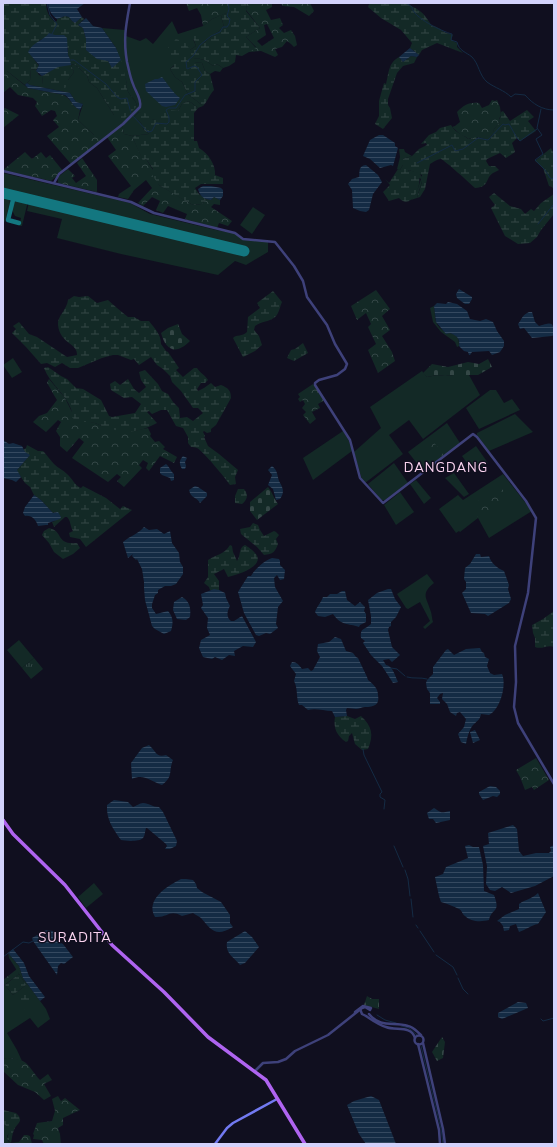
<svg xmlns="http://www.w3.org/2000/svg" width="557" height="1147" font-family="Mulish,sans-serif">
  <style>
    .grass { fill: #132926 }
    .forest { fill: url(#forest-crowns); fill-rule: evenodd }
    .wetland { fill: url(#wetland-marsh) }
    .cemetery { fill: url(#cemetery-stones) }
    .park { fill: url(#park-tufts) }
    .water { fill: url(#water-rules) }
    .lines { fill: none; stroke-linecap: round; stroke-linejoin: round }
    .stream { stroke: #142b44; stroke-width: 1 }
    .taxiway { stroke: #137780; stroke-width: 4.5 }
    .runway { stroke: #137780; stroke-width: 11 }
    .tertiary { stroke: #3e417a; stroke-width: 2.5 }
    .secondary { stroke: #727af1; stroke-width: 2.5 }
    .primary { stroke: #af64f0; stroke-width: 3.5 }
    .labels { text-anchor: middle; stroke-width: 3; stroke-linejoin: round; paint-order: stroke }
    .quarter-label { font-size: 13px; letter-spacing: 1px; fill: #fbd4f0; stroke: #100f1f }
  </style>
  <defs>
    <pattern id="forest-crowns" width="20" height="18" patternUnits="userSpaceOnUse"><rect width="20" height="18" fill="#132926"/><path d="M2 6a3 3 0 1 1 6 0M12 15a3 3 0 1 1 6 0" fill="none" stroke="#344746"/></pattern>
    <pattern id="wetland-marsh" width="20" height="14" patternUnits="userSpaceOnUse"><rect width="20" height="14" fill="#132926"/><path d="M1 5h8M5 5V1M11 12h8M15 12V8" fill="none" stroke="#344746"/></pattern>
    <pattern id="cemetery-stones" width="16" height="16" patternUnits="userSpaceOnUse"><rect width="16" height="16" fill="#132926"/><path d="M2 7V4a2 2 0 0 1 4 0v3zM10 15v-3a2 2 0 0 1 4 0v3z" fill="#344746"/></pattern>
    <pattern id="park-tufts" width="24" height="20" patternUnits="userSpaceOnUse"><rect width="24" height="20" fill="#132926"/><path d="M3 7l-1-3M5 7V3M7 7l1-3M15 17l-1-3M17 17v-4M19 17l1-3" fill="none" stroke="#344746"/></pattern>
    <pattern id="water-rules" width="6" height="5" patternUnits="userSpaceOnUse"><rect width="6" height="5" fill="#142b44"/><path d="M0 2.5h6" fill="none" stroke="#354960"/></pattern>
  </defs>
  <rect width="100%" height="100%" fill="#100f1f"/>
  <!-- grass -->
  <g class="grass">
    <path d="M 221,15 L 224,27 C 217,33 210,37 204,43 L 193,39 L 196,46 L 190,50 L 170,69 L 175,77 L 182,82 L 188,94 L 203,106 L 198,108 L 189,101 L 182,104 L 178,111 L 153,120 L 139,112 L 134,117 L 141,123 L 144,130 L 149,134 L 132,136 L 124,134 L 122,125 L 104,139 L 95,136 L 78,120 L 83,104 L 76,102 L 70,93 L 30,85 L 27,83 L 30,80 L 31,69 L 36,70 L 39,75 L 42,76 L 43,84 L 68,80 L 74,72 L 71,65 L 74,64 L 87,75 L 89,82 L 97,88 L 114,115 L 137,106 C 136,98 125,94 127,84 L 116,48 L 102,28 L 125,30 L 126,36 L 140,41 L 146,38 L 153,44 L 172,21 L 178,34 L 203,26 L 212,19 Z"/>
    <path d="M 193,59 C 202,58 206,60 213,66 L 217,64 L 223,68 L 220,72 L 215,71 L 210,74 L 205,71 L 202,63 L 193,62 Z"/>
    <polygon points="399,149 404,149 405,152 412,156 403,159 403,165 400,170 397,169 400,157"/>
    <polygon points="409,170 419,173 423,178 417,198 411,200 418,188 421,179 408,171"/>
    <polygon points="3,173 130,203 150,214 216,230 234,233 245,240 268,241 268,252 246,265 235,261 218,275 121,254 57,238 62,219 27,211 29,202 196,241 197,244 205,246 206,244 234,251 235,253 243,255 245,247 237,245 235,247 207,240 207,238 199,236 196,237 3,191"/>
    <polygon points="3,195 9,198 10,203 5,222 3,221"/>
    <polygon points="19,199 28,201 22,226 19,226 21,218 15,216 12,210 14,202"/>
    <polygon points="253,207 265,215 252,234 240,225"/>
    <path d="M 434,306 C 436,313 433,321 440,328 C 448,336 460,330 459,346 L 457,347 L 455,342 L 441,332 L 433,322 L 430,308 Z"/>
    <polygon points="13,358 22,372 12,378 3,365"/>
    <polygon points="422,371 427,377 437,375 445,376 453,375 469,375 480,395 423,439 409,420 389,435 403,454 365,483 362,480 354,452 381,428 370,407"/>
    <polygon points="490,390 496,390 504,403 512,399 520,410 479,429 466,408"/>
    <polygon points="515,414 533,432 489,451 477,435 477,433"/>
    <polygon points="447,423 460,443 423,471 408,452"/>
    <polygon points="343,431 349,441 352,451 313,480 303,458"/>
    <polygon points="476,446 488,463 474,473 462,456"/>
    <polygon points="394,463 408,483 385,500 381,500 368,484"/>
    <polygon points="454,473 469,494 464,497 445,478"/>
    <polygon points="503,474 532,511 489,538 478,518 460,532 459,531 456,533 439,509 458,495 463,500"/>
    <polygon points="416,480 431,498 424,504 410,484"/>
    <polygon points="400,492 414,512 396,525 384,505"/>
    <path d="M 427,574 L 434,583 C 420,594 427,598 431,612 C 432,616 432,619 433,622 L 425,629 L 423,627 L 430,621 L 420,602 L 408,609 L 406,608 L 397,594 Z"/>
    <polygon points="19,640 34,658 22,668 7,650"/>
    <polygon points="94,883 103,894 86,908 78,897"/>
    <path d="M 8,953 L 19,966 L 23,978 L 46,1009 L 50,1019 L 38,1028 L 30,1018 L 7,1033 L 17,1050 L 22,1061 C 15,1059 10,1057 3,1059 L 3,986 L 5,985 L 13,995 L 26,985 L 9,958 Z"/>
    <polygon points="3,1123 6,1126 10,1132 7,1136 8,1141 11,1143 10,1144 3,1144"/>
  </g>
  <!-- forest -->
  <g class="forest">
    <polygon points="186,3 228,3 229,12 212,19 203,26 201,15 197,8 189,11"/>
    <path d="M 247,3 L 272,3 L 272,7 L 266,10 L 271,20 L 280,18 L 283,25 L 279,28 L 284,33 L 291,30 L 295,36 L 297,45 L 294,47 L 291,44 L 287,41 L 282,47 L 275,49 L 278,55 L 275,57 L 261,51 L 248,52 L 256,47 L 246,37 L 260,28 L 246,10 ZM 267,24 L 274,38 L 262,46 L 257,41 L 266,35 L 264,25 Z"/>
    <polygon points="280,3 310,3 314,11 309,16 294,7 283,6"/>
    <path d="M 3,71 L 7,71 L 28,88 L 64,95 C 72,100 71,105 80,110 L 78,120 L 94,135 L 99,134 L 104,139 L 71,164 L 47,136 L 59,127 L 53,120 L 57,116 L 55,111 L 51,110 L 42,116 L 35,106 L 37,102 L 33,98 L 18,95 L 10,87 L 3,93 Z"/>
    <path d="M 492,100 L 495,101 L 497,100 L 500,107 L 501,115 L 499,119 L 500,122 L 494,129 L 493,134 L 488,140 L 478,137 L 475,140 L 471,138 L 468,139 L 466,137 L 461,135 L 452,127 L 455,126 L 460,122 L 457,112 C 464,105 469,102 479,103 L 482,108 L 489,105 Z"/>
    <polygon points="5,108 19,115 3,128 3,109"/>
    <polygon points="122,124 124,134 132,136 143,160 146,159 153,170 159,185 193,205 202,204 206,199 211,200 214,197 220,200 220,205 214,204 211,207 232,221 228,226 219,223 217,228 185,219 187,214 168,206 163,213 156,210 160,201 152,197 143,206 138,203 152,188 146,180 134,190 128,199 118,197 119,194 131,186 108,156 116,150 107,137"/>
    <polygon points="25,152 32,159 41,152 46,158 50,155 63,171 51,181 3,170"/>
    <polygon points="82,158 97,180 97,192 58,183 58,177 68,169 75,176 72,178 76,183 86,176 77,163"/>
    <polygon points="376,290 390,309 382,316 390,330 382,336 392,352 395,361 378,373 368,350 376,344 368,327 371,324 366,313 357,320 351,306"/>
    <path d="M 49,379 L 65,398 L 72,412 L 85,421 L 95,423 L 102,426 L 133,431 L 148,428 L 151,434 L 150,436 L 155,442 L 159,441 L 165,447 L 163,449 L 177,457 L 174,463 L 160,456 L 149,471 L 146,468 L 148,463 L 143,460 L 139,465 L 142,468 L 124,487 L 117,481 L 121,477 L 117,474 L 108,482 L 72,458 L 84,442 L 79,438 L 67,452 L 60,446 L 60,437 L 56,431 L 61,422 L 58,420 L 46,432 L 33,422 L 39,416 L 47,413 L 57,400 C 53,394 51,389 47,383 Z"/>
    <polygon points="313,384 325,400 318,404 320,408 312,412 316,419 310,424 303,415 306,412 302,408 305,404 303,400 300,402 298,399 300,397 298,394"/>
    <polygon points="432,440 444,455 434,463 432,460 437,455 432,448 425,452 422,448"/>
    <polygon points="501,487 508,498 478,517 470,506"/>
    <polygon points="536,758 549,780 534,790 532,787 525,790 520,777 516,770"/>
    <polygon points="17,969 19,974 3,986 3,980"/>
    <path d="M 7,1058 C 30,1059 27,1066 40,1080 L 48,1074 L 52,1080 L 44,1084 L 51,1096 L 44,1100 L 35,1092 L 18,1085 L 3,1071 L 3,1059 Z"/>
    <polygon points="58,1096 61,1101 65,1098 80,1110 63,1118 63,1125 58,1128 60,1134 61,1144 44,1144 42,1140 33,1139 34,1135 33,1134 37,1123 52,1121 55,1111 52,1099"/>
    <polygon points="24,1135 27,1135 30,1136 32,1144 10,1144 11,1143 19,1142"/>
  </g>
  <!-- wetland -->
  <g class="wetland">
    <path d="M 3,3 L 46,3 C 46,11 49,17 55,22 L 57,21 L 57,19 L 65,16 L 69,17 L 72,21 L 75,23 L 82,17 L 84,19 L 78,25 L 83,28 L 86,39 L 86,50 L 108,61 L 112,67 L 121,60 L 127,84 C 125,94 136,98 137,106 L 121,122 L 114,115 L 97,88 L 89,82 L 87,75 L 74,64 L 71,65 L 74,72 L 68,80 L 69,84 L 65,88 L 43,84 L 42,76 L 70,59 L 68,55 L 68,48 L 55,36 L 40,40 L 31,55 L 39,66 L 36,70 L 31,69 L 30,80 L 25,85 L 7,71 L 3,71 Z"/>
    <path d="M 228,3 L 247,3 L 246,11 L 260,28 L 246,37 L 256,48 L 242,56 L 236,55 L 235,62 L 229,66 L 223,68 L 217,64 L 213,66 C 206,60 202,58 193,59 L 194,62 L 202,63 L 205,71 L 210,74 L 214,90 C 209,95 208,101 203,106 L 188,94 L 182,82 L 175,77 L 170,69 L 174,66 L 166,50 L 176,39 L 179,40 L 183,39 L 190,50 L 196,46 L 193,38 L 194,36 L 199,35 L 204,43 C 210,37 217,33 224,27 L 221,15 L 229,12 Z"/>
    <path d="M 370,3 L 409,4 C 412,7 414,7 417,9 C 424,13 428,20 432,26 C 438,27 439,28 444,32 C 447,34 450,33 453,35 L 451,40 L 457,43 L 457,47 L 463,53 L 437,43 L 422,50 L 419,55 L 410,48 L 412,43 L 401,30 L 381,18 L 368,7 Z"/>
    <path d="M 411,56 L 417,57 L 414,63 L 403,66 L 397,73 L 388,99 L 388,105 L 390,108 L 392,118 L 383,129 L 375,124 L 379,116 L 379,101 L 384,83 L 386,84 C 389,73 388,63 399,57 L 403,62 Z"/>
    <path d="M 189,101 L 198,108 L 194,113 L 194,141 L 197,141 L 199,148 C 208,153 216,165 215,175 L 223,178 L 223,184 L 201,184 L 195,188 L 199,194 L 206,199 L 202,204 L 193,205 L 177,196 L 159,185 L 150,172 L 153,169 L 146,159 L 143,161 L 132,136 L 149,134 L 144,130 L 141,123 L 134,117 L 139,112 L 148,114 L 153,120 L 158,117 L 160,109 L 178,111 L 182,104 Z"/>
    <path d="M 527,110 L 534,117 L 528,121 L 536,131 L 520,141 L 517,138 L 512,143 L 515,152 L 506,158 L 500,153 L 487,159 L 486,161 L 489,166 L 495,166 L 499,170 C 497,171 495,172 493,173 C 485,178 490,187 475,188 C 471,184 444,160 441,159 C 438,159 433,162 430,164 L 425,189 L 420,197 L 417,198 L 422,182 L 422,175 L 409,170 L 408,171 L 419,175 C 422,186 411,211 399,198 L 389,201 L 383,192 L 390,185 L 385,179 L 389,183 L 398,169 L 400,170 L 403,165 L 403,159 L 412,156 L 419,149 L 427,145 L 426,143 L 421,144 L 429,135 L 436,132 L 440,128 L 451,125 C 456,134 463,134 468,139 L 472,138 L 475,140 L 479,137 L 487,140 L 492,136 L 494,129 L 500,122 L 499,120 L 501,115 L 501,112 L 503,111 L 510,121 Z"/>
    <polygon points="551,148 554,154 554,190 552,187 549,186 543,168 535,161"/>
    <polygon points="494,193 510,206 521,209 525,214 531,209 534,211 541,203 554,194 554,214 541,230 537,237 530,243 518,244 505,236 491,208 495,205 489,197"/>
    <path d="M 273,291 L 282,302 C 280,306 279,314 275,317 C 270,322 261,321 255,326 L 254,330 L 259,336 L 262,345 L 255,351 L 243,357 L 233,338 C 237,334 242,337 247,332 L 248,317 L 260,308 L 257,303 Z"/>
    <path d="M 74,296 L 79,297 L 88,296 L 97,303 L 108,300 C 114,306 121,311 128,317 L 134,317 L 141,321 L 149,321 C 155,329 161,334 161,344 L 166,351 L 168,352 L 179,368 L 176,370 L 183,377 L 194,368 L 197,368 C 200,373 205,375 208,380 L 205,383 L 201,383 L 197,389 L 198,391 L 204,388 L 211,383 L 215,387 L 221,385 C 228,388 231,390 231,398 L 216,425 L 211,429 L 211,432 L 207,433 L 204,431 L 203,432 L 205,436 L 204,437 L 208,446 L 219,454 L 238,470 L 235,477 L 236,484 L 230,485 C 226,479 203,451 197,448 C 195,447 193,447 191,447 L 188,443 L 188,437 L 183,428 L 176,426 L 167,410 L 161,410 L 152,414 L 149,411 L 147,412 L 157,423 C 138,433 125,434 104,427 C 101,426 98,424 95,423 C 89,422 79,423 74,419 C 69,416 73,413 71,409 C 65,393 50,384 44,368 L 48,367 L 61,376 L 67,379 L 76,388 L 83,389 L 101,400 L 109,416 L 112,417 L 135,413 L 141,404 L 132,397 L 124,398 L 111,390 L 110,384 L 115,381 L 120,385 L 128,379 L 134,389 L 139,393 L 146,387 L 141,380 L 139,372 L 145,370 L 158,384 L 162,391 L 168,394 L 173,402 L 179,408 L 180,418 L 187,417 L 193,421 L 203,413 L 198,408 L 193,408 L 181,391 L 172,382 L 170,376 L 163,369 L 157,365 L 151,357 L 139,365 L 134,359 L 131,360 L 118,355 L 113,355 L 102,358 L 78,368 L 70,368 L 62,363 L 55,367 L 47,363 L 41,364 L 26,347 L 12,333 L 16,329 L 13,326 L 19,322 L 29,334 L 37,337 L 67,357 L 77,355 C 78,343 60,344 58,325 C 57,316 67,310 68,300 Z"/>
    <polygon points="303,343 308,353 294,361 287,358 291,350 295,349"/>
    <path d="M 27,445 L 38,451 L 43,451 C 47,455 50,460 54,464 C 58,468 63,470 67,474 C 73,479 74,485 81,488 L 83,486 L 106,498 L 120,509 L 123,506 L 132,510 L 86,547 L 80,539 L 70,537 L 69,533 L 73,531 C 70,526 71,521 67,517 L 65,517 L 54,527 L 52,522 L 55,521 L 56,512 L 53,513 L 41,500 L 34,495 L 30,487 L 25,483 L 17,471 L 17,470 L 29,456 L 23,450 L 26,448 Z"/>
    <path d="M 238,489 L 244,489 C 249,495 247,500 242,504 L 235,503 L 235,496 Z"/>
    <path d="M 253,523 L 258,525 L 260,530 L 264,536 L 274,531 L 276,532 L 279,535 L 276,539 L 278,544 C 275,552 273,554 264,555 L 257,547 L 241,534 L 240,529 L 250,527 Z"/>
    <path d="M 49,528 C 64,531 55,545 77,543 L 80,548 L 73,554 L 63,559 L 54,552 L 49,543 L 42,535 L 44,531 Z"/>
    <path d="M 230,545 L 232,546 L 233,552 L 237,561 C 241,556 238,548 245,545 C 248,547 253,550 255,553 C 267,566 237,575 228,577 L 224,569 L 214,574 L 219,581 L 219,590 L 210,590 L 209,587 L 204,583 L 208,577 L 208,560 C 217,554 224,555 230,545 Z"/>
    <path d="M 554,611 L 554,647 C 548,644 542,650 535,647 L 535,638 L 533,633 L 532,625 L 543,619 Z"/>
    <path d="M 347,716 L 355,719 L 361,716 C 372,726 374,735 368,749 L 362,750 L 355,744 L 352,733 L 349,736 L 348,741 L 346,742 C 337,736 333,728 335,717 Z"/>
    <polygon points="19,974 26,985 13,995 5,985"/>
    <polygon points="28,989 36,1000 23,1010 15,999"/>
    <path d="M 3,1110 L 16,1113 C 25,1121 17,1123 14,1130 C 12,1134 12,1139 11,1143 L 7,1139 L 9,1132 L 6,1126 L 3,1123 Z"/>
  </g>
  <!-- cemetery -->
  <g class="cemetery">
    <path d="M 178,324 L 182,334 L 190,341 C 176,355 166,351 161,333 L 168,328 Z"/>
    <polygon points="488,359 492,367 478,375 453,375 445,376 437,375 427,377 423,373 432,364 448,367 468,362 479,364"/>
    <path d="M 268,487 C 273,493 274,499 278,504 L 257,520 L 250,511 L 250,502 Z"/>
    <polygon points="367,996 372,999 379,999 379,1009 364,1005"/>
    <polygon points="442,1037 445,1042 443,1058 437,1061 432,1052"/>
  </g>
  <!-- park -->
  <polygon class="park" points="34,658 43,669 31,679 22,668"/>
  <!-- water -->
  <g class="water">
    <path d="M 48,3 L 85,3 L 77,9 L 82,17 L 75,23 L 72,21 L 69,17 L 65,16 L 57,19 C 51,15 49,10 48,3 Z"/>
    <polygon points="86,18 93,26 102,28 116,48 121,60 112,68 108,61 97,59 86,50 86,39 83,28 78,25"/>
    <path d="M 49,33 L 55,35 L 64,35 L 67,38 L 68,55 L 70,59 L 71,65 L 58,67 L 42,76 L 36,71 L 39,65 L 28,52 C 34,41 43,41 49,33 Z"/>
    <polygon points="410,48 419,55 417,57 411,56 403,62 399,57"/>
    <path d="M 162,77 C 168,84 172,92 180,98 L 175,105 L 166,107 L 162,106 L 146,91 L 145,84 L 155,79 L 158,79 Z"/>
    <path d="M 27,83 L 30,85 L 70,93 L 76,102 L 83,104 L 80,110 C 71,105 72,100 65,95 L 28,88 L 25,85 Z"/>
    <polygon points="379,135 383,135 395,143 395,146 398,148 393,166 391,165 380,168 370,159 363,156 370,140"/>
    <path d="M 366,165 L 378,175 L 382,182 L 373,194 L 369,210 L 366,212 L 360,211 L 353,208 L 352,190 L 348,184 L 352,179 L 359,177 C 360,171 358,166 366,165 Z"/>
    <path d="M 203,186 L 211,186 L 221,188 L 223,190 L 223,196 L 220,200 L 214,197 L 211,200 C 203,199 200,196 198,189 Z"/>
    <polygon points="459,289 472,297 472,299 469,304 465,304 457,298 456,294"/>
    <path d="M 448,302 L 457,304 L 467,311 L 470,319 L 480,321 L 486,319 L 493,322 L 497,331 L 504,341 L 504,346 L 500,352 L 492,355 L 489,351 L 472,352 L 470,355 L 469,355 L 468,352 L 464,351 L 459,346 C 460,338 457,336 450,333 L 446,334 L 436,322 L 434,306 L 437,303 L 446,304 Z"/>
    <path d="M 529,312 L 532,312 L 535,322 L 539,326 C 550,323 554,320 554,335 L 552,336 L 532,338 L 524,328 L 520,329 L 518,324 C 522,319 522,315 529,312 Z"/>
    <polygon points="3,440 9,444 13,443 22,446 25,452 30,455 17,470 21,477 16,482 12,480 3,478"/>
    <path d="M 183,456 L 187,458 L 185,462 L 186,466 L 185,469 L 182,469 C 179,463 179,461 183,456 Z"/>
    <path d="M 166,464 C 170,467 170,471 174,474 L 174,480 L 171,481 L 170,478 L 162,475 L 160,473 L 160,468 Z"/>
    <path d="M 272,466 C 278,471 277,475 279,481 C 283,488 285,492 280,499 L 276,500 L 273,489 L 268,485 L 272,475 L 268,470 Z"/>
    <path d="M 195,486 L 198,487 L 207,493 L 207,496 L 200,503 C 196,496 191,499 189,490 Z"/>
    <path d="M 34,495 L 41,500 L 53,513 L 58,512 L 61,517 L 60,519 L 48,523 L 48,525 L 46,525 L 38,526 C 36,520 32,515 25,516 L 23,513 L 25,507 Z"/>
    <path d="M 144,527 L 149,530 L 157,529 L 164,534 L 170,531 L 172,543 L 179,553 L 180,562 L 183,567 L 183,574 L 176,584 L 171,586 L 165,586 L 158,590 L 158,593 L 155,595 L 152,604 L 152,608 L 156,614 L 168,611 C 174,618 173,624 171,631 L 164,634 L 155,629 L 152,626 L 145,600 L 144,588 L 144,582 L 142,569 L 137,559 L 136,560 L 132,556 L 133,554 L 128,558 L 123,542 C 130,536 138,534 144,527 Z"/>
    <path d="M 476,554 L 480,554 L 481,557 L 489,556 C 491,563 497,568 504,571 L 509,585 L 508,589 L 511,599 L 509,603 L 488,616 L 485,614 L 471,613 L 462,593 L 466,589 L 466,582 L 464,579 L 465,568 L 470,564 Z"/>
    <path d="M 272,558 L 279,559 L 280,561 L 280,565 L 285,570 L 284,579 L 280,580 L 277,575 L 274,578 L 275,587 L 283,601 L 278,607 L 276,624 L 278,628 L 270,634 L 266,633 L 259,636 L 256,635 L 244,613 L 238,592 L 248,576 L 251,576 C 255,569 264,561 272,558 Z"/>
    <path d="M 214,589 L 219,590 L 225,593 L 226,598 L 230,606 C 227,611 226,617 231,621 L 234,621 L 242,616 L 256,642 L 253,647 L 243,646 L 234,651 L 235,656 L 229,655 L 222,660 L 215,657 L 212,659 L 203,657 L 199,648 L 201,640 L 210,635 L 207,628 L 208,618 L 201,608 L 203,605 L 201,594 Z"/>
    <path d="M 388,589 L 391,589 L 395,599 L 401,607 L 396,617 L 391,622 L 391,626 L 389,627 L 388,630 L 392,647 L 400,655 L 392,662 L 389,659 L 383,660 L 386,665 C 393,666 395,676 398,682 L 393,683 L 382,666 L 371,655 L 363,643 L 365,641 L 361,638 C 360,627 365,630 371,624 L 371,616 L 368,600 L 377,593 Z"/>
    <path d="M 342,591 L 345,591 L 347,600 L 355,606 L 360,602 L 365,607 L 364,611 L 366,614 L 366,622 L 360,625 L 359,627 C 348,623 341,626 333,614 L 325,617 L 318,616 L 315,612 C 317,606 321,603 323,597 L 327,597 L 330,594 L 337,594 Z"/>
    <path d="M 182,597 C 190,601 191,609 190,617 L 186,620 L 177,619 L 173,610 L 174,602 Z"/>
    <path d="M 335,637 L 341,639 L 346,651 L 353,653 L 356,657 L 358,658 L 367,677 L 368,680 C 373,684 378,688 378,695 C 380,705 374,707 365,707 C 362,707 359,709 356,709 C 353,709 350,708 347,708 L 346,710 L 347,716 L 335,717 L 332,711 C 324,711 316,708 308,710 L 302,705 L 299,705 C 296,698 298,688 294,681 L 296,674 L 290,666 L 292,662 C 297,662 299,665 302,669 L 308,668 L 311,671 L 313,670 L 320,657 L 317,651 L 318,644 L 329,642 Z"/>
    <path d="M 479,648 L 480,648 L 482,652 L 484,653 L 485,657 L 489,659 L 487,666 L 490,673 L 494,675 L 502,674 C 507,685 500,710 489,715 L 481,714 C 480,720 477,721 473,725 C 469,730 467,738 466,744 L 461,742 L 458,734 L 464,727 L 466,719 L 460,712 L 457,713 L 456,716 L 450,712 L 447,704 L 442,699 L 443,693 L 440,694 L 437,698 L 440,702 L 440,704 L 430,704 L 430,693 L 427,689 L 426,683 L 427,680 L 433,674 L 433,667 L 446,650 L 448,649 L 454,655 L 466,649 Z"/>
    <polygon points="475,730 480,740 473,743 470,732"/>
    <path d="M 149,745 C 156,751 156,758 166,755 L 173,760 C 168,772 174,776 162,785 C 152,782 144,773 132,779 L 131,763 L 142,748 Z"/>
    <polygon points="490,786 496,787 500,791 500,794 497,797 493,796 483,800 479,794 479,792"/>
    <path d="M 114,800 L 128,802 L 133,807 C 136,806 140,803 143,803 C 149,803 152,807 159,807 L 163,812 L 177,841 L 176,846 L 170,849 L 165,849 L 167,846 L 166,844 L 147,828 L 146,828 C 145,831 145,836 143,838 C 139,842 126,841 121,840 C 113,829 106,819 107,805 Z"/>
    <path d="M 434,808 C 442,813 440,813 450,811 L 450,820 L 436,823 L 433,819 L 429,819 L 427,813 Z"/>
    <polygon points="513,825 517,829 519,851 523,856 536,853 549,853 551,851 550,847 554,845 554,876 535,886 511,893 502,887 495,891 490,890 486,884 487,866 483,846 489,844 488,833"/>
    <path d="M 469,845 L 473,847 L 479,847 L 483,865 L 484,891 L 494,895 C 501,914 492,907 489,920 C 481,922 471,922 465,916 C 462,914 462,910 459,909 C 453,906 448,904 441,902 L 439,896 L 435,877 L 443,874 L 446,867 L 468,858 L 465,846 Z"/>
    <path d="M 181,879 L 186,879 L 193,880 L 196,884 L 197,888 L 202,892 L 221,902 L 230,915 L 230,923 L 233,927 C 216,937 212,931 201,918 C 199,916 195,915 193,913 L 182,916 C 169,909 168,918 155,917 C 145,900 167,886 181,879 Z"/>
    <path d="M 538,893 L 546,912 L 538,924 C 531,925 526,930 519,932 L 516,924 L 510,926 L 509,930 L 504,931 L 503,926 L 500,922 L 497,921 L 505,915 L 519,909 L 519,904 C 526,899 532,899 538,893 Z"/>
    <polygon points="46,930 53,931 56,935 55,940 63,944 73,957 64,964 61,963 58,966 57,975 33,941 32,938"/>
    <path d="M 245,931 L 252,937 L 259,947 L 245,963 L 240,965 C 234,957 225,954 227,942 Z"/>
    <polygon points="13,949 24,963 29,976 45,997 40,1001 23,978 19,966 8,953"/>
    <polygon points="518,1002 526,1003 528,1008 502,1019 498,1017 498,1013"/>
    <polygon points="371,1096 379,1100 396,1144 366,1144 359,1134 347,1105 354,1101"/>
  </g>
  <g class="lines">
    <!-- stream -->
    <g class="stream">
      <polyline points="47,3 50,15 57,24 52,34"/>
      <path d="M 406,3 L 412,7 C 412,17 443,32 452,34 L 451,40 L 457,42 C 459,51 466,52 472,57 C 479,64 479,75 487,82 C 495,88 504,90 511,97 L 515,94 L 525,95 C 533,104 542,110 554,110"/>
      <polyline points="71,60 74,60 106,84 117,97 121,99 127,98 131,113"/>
      <polyline points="541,109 537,128 542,135 536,139 543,154 535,160 545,170 550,178 554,179"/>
      <polyline points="133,116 148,132 152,131 156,123 167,124 169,122 169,117 166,110 169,108 176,108 185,95 195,91 195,82 202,75 197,67 194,66 187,69 186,62 193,56 200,45 211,36 220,32 223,27 227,27 229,24 230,19 227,16 229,9 228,3"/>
      <polyline points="417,163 452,145 455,151 463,149 478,138 488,140 503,124 505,125 509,124 517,138 520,141 537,129"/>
      <polyline points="538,224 554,204"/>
      <polyline points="391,668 397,669 405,676"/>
      <path d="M 407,677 C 414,679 420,677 427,679"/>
      <polyline points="363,749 364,755 382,792 380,794 380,797 385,800 384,809"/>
      <polyline points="394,846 403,867"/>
      <polyline points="405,870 408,879 410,896"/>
      <polyline points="411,899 413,917"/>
      <polyline points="416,925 418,928"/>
      <polyline points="420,931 434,952"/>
      <polyline points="436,955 453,967 457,975"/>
      <polyline points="3,957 23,942 29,943 33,941"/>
      <polyline points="458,978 463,989 468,994"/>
      <polyline points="377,1015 385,1020 396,1023"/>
      <polyline points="541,1019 543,1021 554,1018"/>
      <polyline points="401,1026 409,1028 417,1035"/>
      <polyline points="421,1046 441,1129 443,1144"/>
    </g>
    <!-- taxiway -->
    <polyline class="taxiway" points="14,196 8,220 19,223"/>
    <!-- runway -->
    <polyline class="runway" points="3,193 244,251"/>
    <!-- tertiary -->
    <g class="tertiary">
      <polyline points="3,171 131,202 154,213 235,233 243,239 275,242 294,266 303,281 307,297 327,325 335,344 347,364 345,369 337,375 319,380 315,383 315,385 350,440 360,478 383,503 473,434 477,437 526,501 536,518 528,593 515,646 516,682 514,707 518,723 554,784"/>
      <path d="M 54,183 L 59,174 L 123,124 L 140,107 C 142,99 135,91 133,84 C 130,77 129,70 127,62 C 123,39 126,25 130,3"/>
      <polyline points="360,1009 362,1014 366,1016"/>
      <path d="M 369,1014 C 381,1029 394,1021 408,1026 C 414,1027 417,1032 421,1035"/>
      <path d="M 366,1016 C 372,1020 379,1025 386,1027 C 396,1031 411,1025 415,1038"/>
      <circle cx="419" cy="1040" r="4.5"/>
      <polyline points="423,1043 443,1129 445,1144"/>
      <polyline points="418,1044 439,1130 440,1144"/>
      <polyline points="255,1071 263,1063 278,1062 286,1059 295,1051 328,1035 362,1008 365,1007 370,1010 371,1008 363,1006 355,1012 355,1013"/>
    </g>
    <!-- secondary -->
    <polyline class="secondary" points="215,1144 227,1128 233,1123 277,1099"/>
    <!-- primary -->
    <polyline class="primary" points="3,820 13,834 65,885 112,945 164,992 208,1037 266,1080 305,1144"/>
  </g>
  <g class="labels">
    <!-- quarter labels -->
    <g class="quarter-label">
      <text x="446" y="472">DANGDANG</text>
      <text x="75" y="942">SURADITA</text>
    </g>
  </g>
  <!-- border -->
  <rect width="557" height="1147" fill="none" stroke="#d3d2fb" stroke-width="8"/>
</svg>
